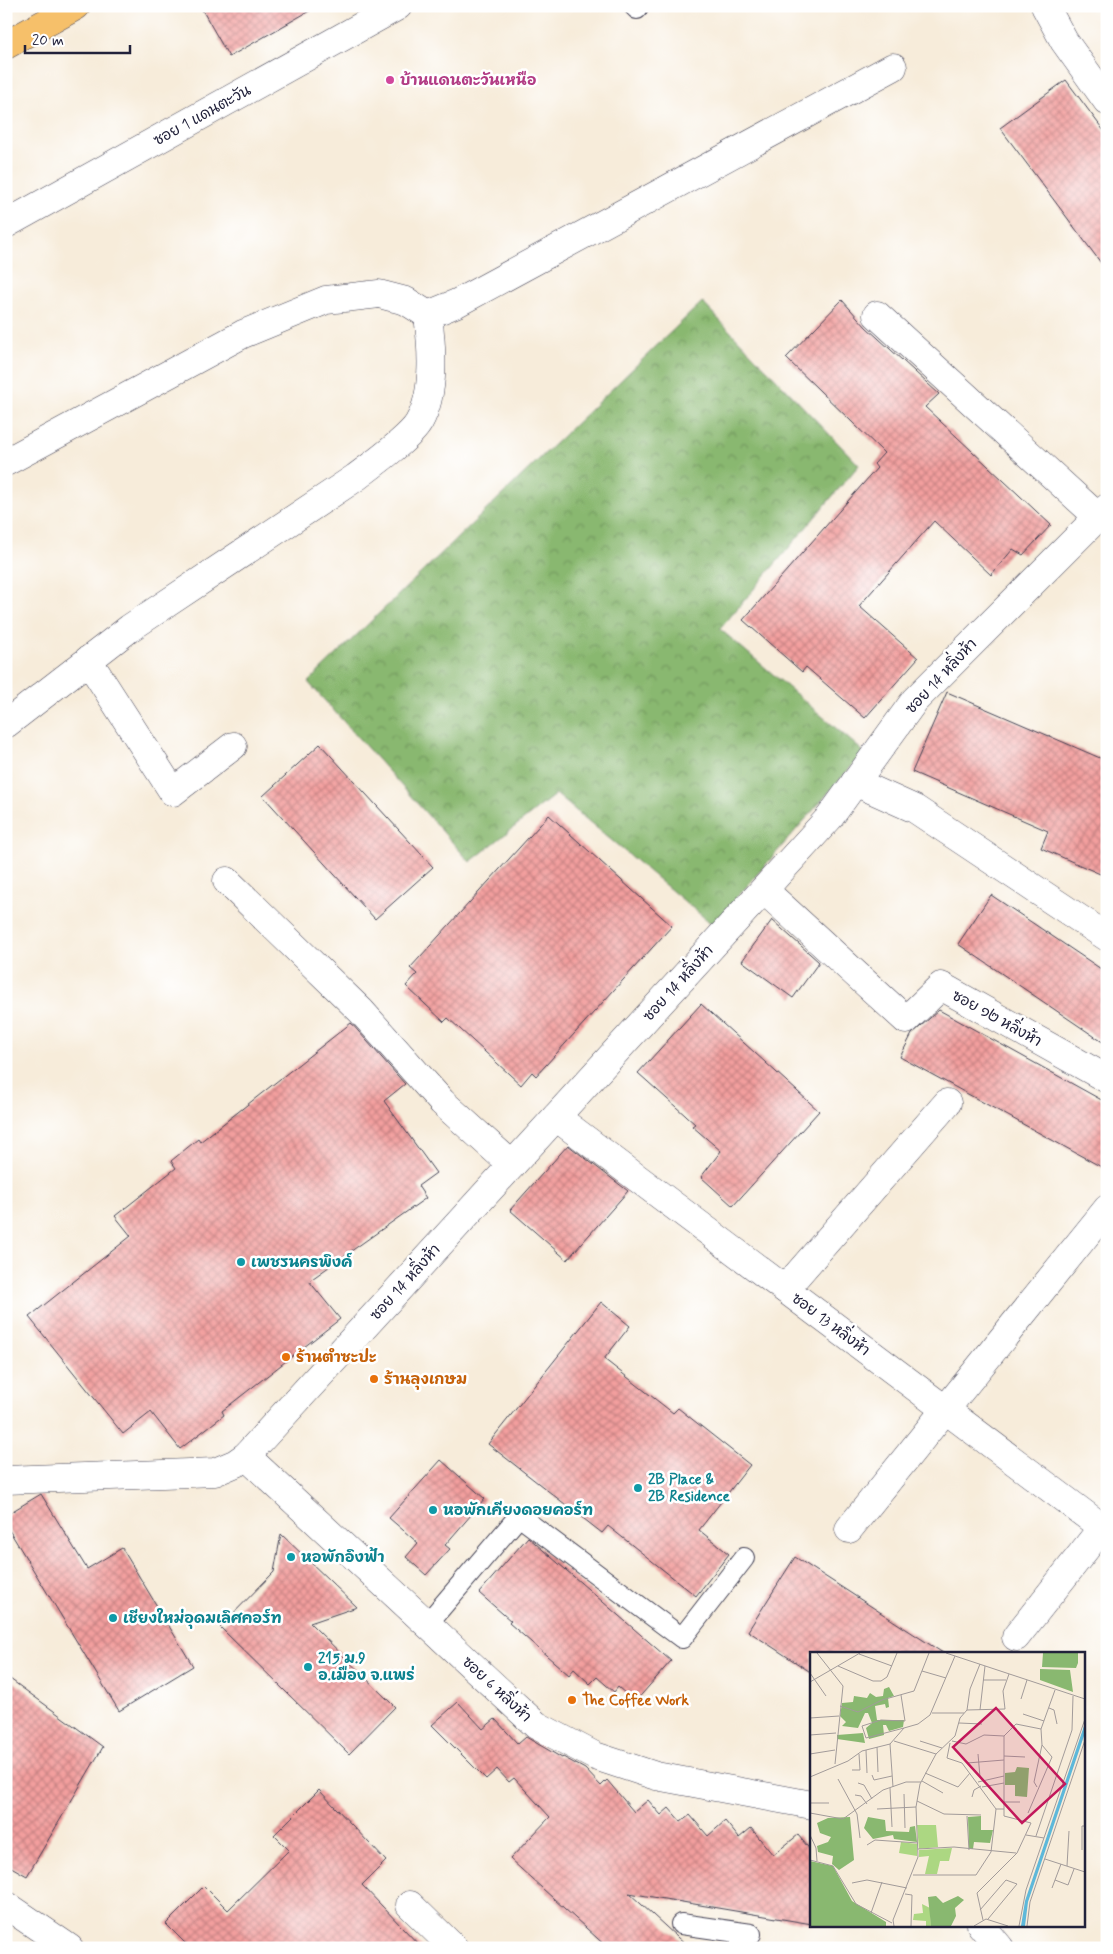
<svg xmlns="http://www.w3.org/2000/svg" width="1113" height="1954" font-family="Mynerve,'Playpen Sans Thai',sans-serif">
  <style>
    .forest { fill: url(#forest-crowns); stroke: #566d56 }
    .building { fill: url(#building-cross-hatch) }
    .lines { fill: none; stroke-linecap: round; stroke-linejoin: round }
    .lane-casing { stroke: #424053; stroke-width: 22 }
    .street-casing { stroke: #424053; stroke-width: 29 }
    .primary-casing { stroke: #424053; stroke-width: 29 }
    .lane { stroke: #fff; stroke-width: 20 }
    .street { stroke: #fff; stroke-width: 28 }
    .primary { stroke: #f6c06b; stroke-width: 28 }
    .hotel-dot { fill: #d1479c; stroke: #fff; stroke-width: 2 }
    .culture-dot { fill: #0f9aa8; stroke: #fff; stroke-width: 2 }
    .food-dot { fill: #e8710a; stroke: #fff; stroke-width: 2 }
    .labels { text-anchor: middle; stroke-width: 5; stroke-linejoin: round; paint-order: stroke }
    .hotel-label { font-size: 15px; font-weight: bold; fill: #b23c85; stroke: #fff; text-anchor: start }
    .street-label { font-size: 15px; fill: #22223b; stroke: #fff }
    .culture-label { font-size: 15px; font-weight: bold; fill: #0d838f; stroke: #fff; text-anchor: start }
    .food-label { font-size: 15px; font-weight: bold; fill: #c56008; stroke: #fff; text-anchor: start }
    .inset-road { fill: none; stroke: #a29b9a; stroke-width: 1 }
    .view { fill: #c2185b; fill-opacity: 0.15; stroke: #c2185b; stroke-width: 2.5 }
    .inset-edge { fill: none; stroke: #22223b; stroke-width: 2.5 }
  </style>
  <defs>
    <pattern id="forest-crowns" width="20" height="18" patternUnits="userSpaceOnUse" patternTransform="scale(1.25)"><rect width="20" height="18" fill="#89b870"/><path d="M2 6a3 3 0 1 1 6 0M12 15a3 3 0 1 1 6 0" fill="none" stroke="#70955d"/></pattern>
    <pattern id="building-cross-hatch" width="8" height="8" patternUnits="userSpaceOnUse" patternTransform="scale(1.25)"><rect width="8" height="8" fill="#f39f9e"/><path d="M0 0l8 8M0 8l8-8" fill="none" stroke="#c48182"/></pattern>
  </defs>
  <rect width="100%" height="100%" fill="#fff"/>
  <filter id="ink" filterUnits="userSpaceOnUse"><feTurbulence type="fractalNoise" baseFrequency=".02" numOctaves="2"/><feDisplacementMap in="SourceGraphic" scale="10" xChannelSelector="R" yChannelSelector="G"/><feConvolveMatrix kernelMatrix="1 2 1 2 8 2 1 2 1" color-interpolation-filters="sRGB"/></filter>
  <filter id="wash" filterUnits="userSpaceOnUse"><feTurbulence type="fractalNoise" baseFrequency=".0096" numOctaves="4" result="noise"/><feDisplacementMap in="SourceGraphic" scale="20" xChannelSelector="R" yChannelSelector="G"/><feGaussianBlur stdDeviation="1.12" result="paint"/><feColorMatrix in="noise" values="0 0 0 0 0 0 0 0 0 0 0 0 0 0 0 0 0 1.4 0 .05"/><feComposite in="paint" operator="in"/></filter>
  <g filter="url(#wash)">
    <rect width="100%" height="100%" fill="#f7ecda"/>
    <!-- forest -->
    <polygon class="forest" points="702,302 859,465 720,629 864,752 713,925 556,794 470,862 308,682"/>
    <g id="blocks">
      <!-- building -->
      <g class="building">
        <polygon points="200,6 318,6 229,57"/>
        <polygon points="1066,80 1107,135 1107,271 1000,128"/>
        <polygon points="842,300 866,327 939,394 925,407 1051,525 1023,555 1013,549 991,575 934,521 859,606 918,658 865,718 806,667 802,672 743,620 877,468 874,464 884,453 786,358"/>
        <polygon points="947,692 1107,761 1107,877 1041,848 1048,831 912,772"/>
        <polygon points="320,744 433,867 375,919 263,796"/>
        <polygon points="549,815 672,926 536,1076 532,1072 521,1085 448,1018 444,1022 406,986 417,974 410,968"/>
        <polygon points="991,895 1107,973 1107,1045 958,944"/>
        <polygon points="772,920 819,962 793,998 742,961"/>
        <polygon points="701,1004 819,1111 733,1206 701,1177 721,1151 692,1126 695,1124 638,1073"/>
        <polygon points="939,1010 1107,1103 1107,1170 900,1057 912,1034"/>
        <polygon points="351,1023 405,1084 384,1101 436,1173 418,1186 426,1198 309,1281 340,1319 222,1411 224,1415 180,1449 151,1412 123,1434 29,1317 131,1236 115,1216 176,1168 171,1161 198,1139 200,1142"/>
        <polygon points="568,1145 628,1191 567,1260 510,1210"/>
        <polygon points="601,1302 630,1326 604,1359 673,1413 678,1408 750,1465 699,1530 729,1554 696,1596 608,1526 602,1533 488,1444"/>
        <polygon points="441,1460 485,1499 445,1545 450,1549 426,1575 406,1557 418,1543 389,1518"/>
        <polygon points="41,1494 87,1569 122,1548 193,1666 119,1711 6,1525 6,1515"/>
        <polygon points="281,1534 357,1607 310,1623 395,1707 349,1754 220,1627 274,1572"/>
        <polygon points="528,1537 671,1661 635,1702 618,1687 614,1692 597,1677 590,1684 574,1669 569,1675 509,1623 511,1621 479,1593"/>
        <polygon points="795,1557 943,1653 812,1653 812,1673 748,1631"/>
        <polygon points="6,1676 103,1747 27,1876 6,1864"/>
        <polygon points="458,1702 483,1729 495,1719 518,1744 526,1737 562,1758 563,1757 585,1769 601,1786 607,1780 634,1812 648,1800 661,1815 669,1808 681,1822 690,1815 708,1836 725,1821 739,1838 751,1828 773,1855 798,1835 812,1852 812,1924 629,1893 689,1948 608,1948 510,1859 550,1817 514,1778 509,1782 497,1769 486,1779 432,1725"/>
        <polygon points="319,1790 386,1861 362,1885 422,1948 190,1948 166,1924 204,1886 228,1910 289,1850 274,1835"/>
      </g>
    </g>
  </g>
  <g filter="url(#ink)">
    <use href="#blocks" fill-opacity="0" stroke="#424053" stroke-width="1"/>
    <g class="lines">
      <defs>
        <g id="lane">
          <polyline points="634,6 637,9"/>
          <polyline points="427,1624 519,1516 682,1638 744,1558"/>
          <polyline points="681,1924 751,1934 739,1948"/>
        </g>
        <g id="street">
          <polyline points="1045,6 1064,41 1107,101"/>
          <polyline points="6,224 398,6"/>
          <polyline points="428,315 457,303 893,67"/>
          <polyline points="877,315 1098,517"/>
          <polyline points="6,462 243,334 326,300 379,294 406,301 428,315"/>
          <polyline points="88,660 173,792 233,746"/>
          <path d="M 6,724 L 130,628 L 355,478 C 371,466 411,437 419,422 C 436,392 432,347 428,315"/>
          <polyline points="855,782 915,809 1107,937"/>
          <polyline points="227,881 361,1011 442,1102 512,1165"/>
          <polyline points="764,890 906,1020 941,986 1107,1079"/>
          <polyline points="556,1117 1107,1531"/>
          <polyline points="785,1289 947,1103"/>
          <polyline points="246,1456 536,1725 595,1756 656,1776 812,1805"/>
          <polyline points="6,1480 215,1472 236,1463 246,1456 830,817 915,700 1107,508"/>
          <polyline points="849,1529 1107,1209"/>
          <polyline points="1016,1637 1102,1528"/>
          <polyline points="6,1905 69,1948"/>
          <polyline points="410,1905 454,1948"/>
          <polyline points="981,1925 1000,1948"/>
        </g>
        <polyline id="primary" points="6,45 76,6"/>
      </defs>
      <!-- lane casing -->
      <use href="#lane" class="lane-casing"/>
      <!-- street casing -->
      <use href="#street" class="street-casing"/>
      <!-- primary casing -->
      <use href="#primary" class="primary-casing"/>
      <!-- lane -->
      <use href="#lane" class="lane"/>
      <!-- street -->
      <use href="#street" class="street"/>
      <!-- primary -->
      <use href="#primary" class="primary"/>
    </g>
  </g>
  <!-- markers -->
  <circle class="hotel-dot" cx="390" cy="80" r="5"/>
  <g class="culture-dot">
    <circle cx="241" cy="1262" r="5"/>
    <circle cx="638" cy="1488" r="5"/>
    <circle cx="433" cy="1510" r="5"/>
    <circle cx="291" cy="1557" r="5"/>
    <circle cx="113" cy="1618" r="5"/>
    <circle cx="308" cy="1667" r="5"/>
  </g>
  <g class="food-dot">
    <circle cx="286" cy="1357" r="5"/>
    <circle cx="374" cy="1379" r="5"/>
    <circle cx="572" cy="1700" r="5"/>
  </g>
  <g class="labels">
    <!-- hotel labels -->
    <g class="hotel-label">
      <text x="400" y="85">บ้านแดนตะวันเหนือ</text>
    </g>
    <!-- street labels -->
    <g class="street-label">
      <text transform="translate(202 115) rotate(-29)" y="5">ซอย 1 แดนตะวัน</text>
      <text transform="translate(941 676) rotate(-47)" y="5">ซอย 14 หลิ่งห้า</text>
      <text transform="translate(678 983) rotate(-48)" y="5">ซอย 14 หลิ่งห้า</text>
      <text transform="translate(997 1018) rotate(29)" y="5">ซอย ๑๒ หลิ่งห้า</text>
      <text transform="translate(405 1282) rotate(-48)" y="5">ซอย 14 หลิ่งห้า</text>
      <text transform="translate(831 1324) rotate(37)" y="5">ซอย 13 หลิ่งห้า</text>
      <text transform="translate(497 1689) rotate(43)" y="5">ซอย 6 หลิ่งห้า</text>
    </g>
    <!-- culture labels -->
    <g class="culture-label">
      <text x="251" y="1267">เพชรนครพิงค์</text>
      <text x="648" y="1484">2B Place &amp;<tspan x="648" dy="17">2B Residence</tspan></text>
      <text x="443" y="1515">หอพักเคียงดอยคอร์ท</text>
      <text x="301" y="1562">หอพักอิงฟ้า</text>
      <text x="123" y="1623">เชียงใหม่อุดมเลิศคอร์ท</text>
      <text x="318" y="1663">215 ม.9<tspan x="318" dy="17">อ.เมือง จ.แพร่</tspan></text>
    </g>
    <!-- food labels -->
    <g class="food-label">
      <text x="296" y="1362">ร้านตำซะปะ</text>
      <text x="384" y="1384">ร้านลุงเกษม</text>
      <text x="582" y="1705">The Coffee Work</text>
    </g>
  </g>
  <!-- overview -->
  <g transform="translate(810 1652)">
    <rect width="275" height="275" fill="#f7ecda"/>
    <path d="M 107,173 L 126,173 L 128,195 L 109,197 ZM 91,190 L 107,192 L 107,204 L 89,201 ZM 142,196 L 139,209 L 130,209 L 127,222 L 115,222 L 119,204 L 109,205 L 109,198 ZM 112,252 L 120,256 L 121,274 L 116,274 L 116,269 L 103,268 L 104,262 L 113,261 Z" fill="#acd782"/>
    <path d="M 233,1 L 268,1 L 268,11 L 266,16 L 232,15 ZM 230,17 L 260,18 L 263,40 L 230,28 ZM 79,35 L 84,44 L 78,46 L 79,55 L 76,56 L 75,52 L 65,54 L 67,68 L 94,68 L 93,75 L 79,79 L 76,73 L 73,73 L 74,83 L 59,87 L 56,76 L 62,71 L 58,61 L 55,61 L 48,76 L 32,74 L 36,70 L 30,64 L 32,51 L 43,50 L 44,44 L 57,46 L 60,41 L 66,45 L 73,44 L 74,37 ZM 53,81 L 55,91 L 27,87 L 27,83 ZM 207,115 L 219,116 L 217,145 L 205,144 L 205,133 L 195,133 L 195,121 L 205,120 ZM 171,164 L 171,178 L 183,178 L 180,191 L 164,190 L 163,197 L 159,197 L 158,165 ZM 40,165 L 44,208 L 29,218 L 22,212 L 23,204 L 8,200 L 7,194 L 18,190 L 21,185 L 10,181 L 7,171 L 18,166 ZM 58,165 L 75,168 L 76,179 L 99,180 L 100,175 L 105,174 L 107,190 L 84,187 L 83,183 L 63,187 L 54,176 ZM 0,209 L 23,214 L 42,249 L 76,270 L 76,274 L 0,274 ZM 126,244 L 133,251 L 148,244 L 154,248 L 145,256 L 146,264 L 141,274 L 121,274 L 118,245 Z" fill="#89b870"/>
    <path d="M 275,71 L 275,81 L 218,250 L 215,274 L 211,274 L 215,249 Z" fill="#5db8da"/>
    <path class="inset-road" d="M 7,1 L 33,34 L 25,112M 136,1 L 275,47M 49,2 L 82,14M 28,14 L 63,29 L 71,29 L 77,25 L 87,1M 112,19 L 136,26M 0,21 L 16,44M 173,28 L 196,28M 0,30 L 50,1M 91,43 L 95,69M 211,47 L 217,28M 30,54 L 48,60 L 72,48 L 104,39 L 119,1M 239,56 L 244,58 L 247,72M 157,58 L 195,57 L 193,39 L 199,22M 170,58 L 175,14M 122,61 L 154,61M 213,62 L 234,69M 0,66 L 29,64M 149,71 L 172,72M 94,76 L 56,86 L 52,74 L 71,68 L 95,69M 0,83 L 26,81M 194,84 L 206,72 L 231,77 L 245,38M 84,89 L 126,102M 110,89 L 132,96M 142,89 L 156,92 L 174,83 L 194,84M 140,91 L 137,106 L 152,111 L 186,157M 80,92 L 83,135M 67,95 L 68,120M 56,98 L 57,121M 0,102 L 25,98M 168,102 L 170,125M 194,104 L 215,105M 157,111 L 194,108M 42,118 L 50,118 L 49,102M 115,121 L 148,135 L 160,121M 62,123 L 64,128 L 82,124M 0,125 L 38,109 L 52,99 L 80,92 L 94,76 L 108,72 L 120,63 L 145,4M 28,127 L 47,162 L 50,186M 112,129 L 133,141M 168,130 L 194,124M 48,131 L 54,133 L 62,147M 172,135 L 194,131M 227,135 L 224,130 L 232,93 L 231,77M 80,136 L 82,175M 94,142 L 95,176M 45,143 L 51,144 L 57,152M 162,145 L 164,138 L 171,134M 107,149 L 134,162 L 171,163M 194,150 L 210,150M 0,151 L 19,151M 67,157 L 106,155M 0,161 L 33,167 L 73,138 L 96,130 L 111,130M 218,161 L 242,105 L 232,93M 157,164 L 159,198M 0,183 L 6,196 L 7,209M 216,183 L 234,186M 226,184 L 262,78 L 263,44M 57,193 L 65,188 L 108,191M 108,197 L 144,195 L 206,201M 272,198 L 272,174 L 275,174M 235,207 L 275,220M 0,208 L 23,214 L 46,252 L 82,271M 257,214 L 259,179M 103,223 L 166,223 L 181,200 L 186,157 L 194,157M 245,228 L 258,233 L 264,217M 42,231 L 57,228 L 97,236M 242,236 L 251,212M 95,242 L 102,243 L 101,274M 170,258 L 196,228 L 207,232 L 178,267M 61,261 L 72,230M 173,268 L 167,241 L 207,201 L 221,171 L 194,164 L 194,84M 84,274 L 83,268 L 108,205 L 106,155 L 110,132 L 126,102 L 145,84 L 150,66 L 157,58 L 160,37 L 170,12M 164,274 L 176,267 L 198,274M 209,274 L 216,238 L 275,67M 217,274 L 220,250 L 275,88"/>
    <path class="view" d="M 186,56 L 255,132 L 212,171 L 143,95 Z"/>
    <rect width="275" height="275" class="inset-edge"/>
  </g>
  <!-- margin -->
  <rect width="1113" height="1954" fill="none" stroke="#fff" stroke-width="25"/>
  <!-- scale -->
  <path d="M25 45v8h105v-8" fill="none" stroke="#22223b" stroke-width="2.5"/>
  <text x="32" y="45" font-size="15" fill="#22223b" stroke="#ffffff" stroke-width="4" paint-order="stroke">20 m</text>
</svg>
